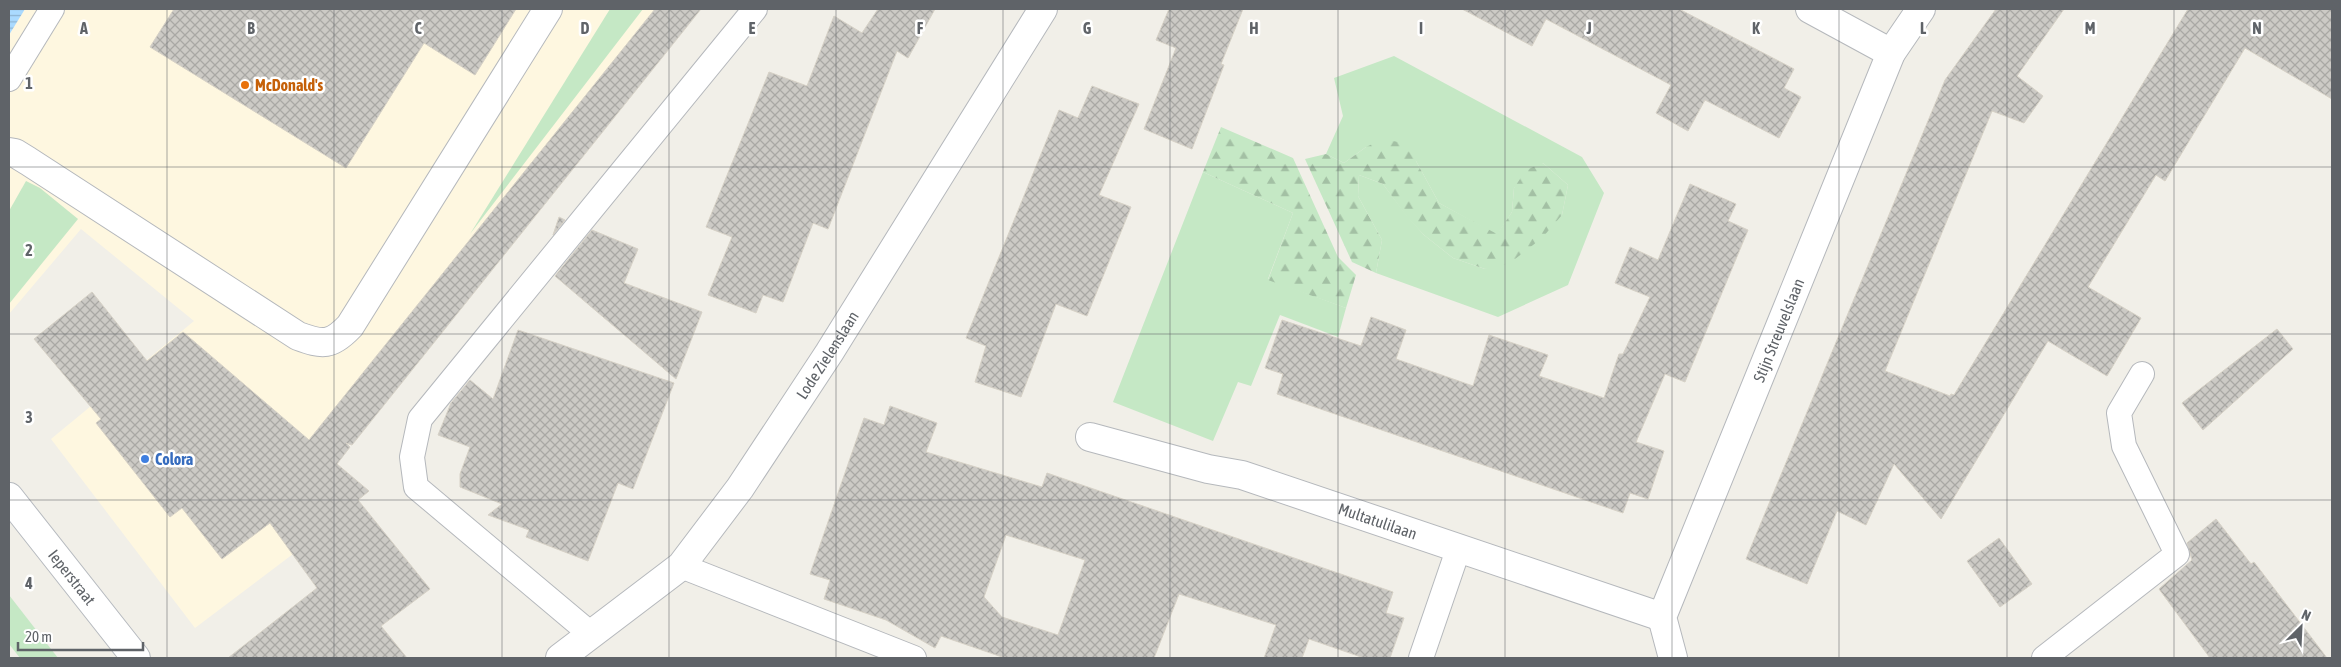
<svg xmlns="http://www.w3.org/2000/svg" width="2341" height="667" font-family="'Asap Condensed',sans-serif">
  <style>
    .commercial { fill: #fef7e0 }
    .green { fill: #c5e8c5 }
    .forest { fill: url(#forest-firs) }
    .water { fill: url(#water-rules) }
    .building { fill: url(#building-cross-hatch); stroke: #d6d1c6; fill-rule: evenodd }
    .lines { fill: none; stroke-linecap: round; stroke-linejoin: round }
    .lane-casing { stroke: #b5b8bc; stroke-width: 26 }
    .street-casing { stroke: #b5b8bc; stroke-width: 30 }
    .secondary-casing { stroke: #b6babf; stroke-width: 30 }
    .lane { stroke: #fff; stroke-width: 24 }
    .street { stroke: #fff; stroke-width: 28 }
    .secondary { stroke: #fff; stroke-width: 28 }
    .grid { fill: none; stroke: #5f6368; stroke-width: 1; stroke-opacity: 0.55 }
    .food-dot { fill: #e8710a; stroke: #fff; stroke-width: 2 }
    .shop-dot { fill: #3f7fe0; stroke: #fff; stroke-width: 2 }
    .labels { text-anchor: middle; stroke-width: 5; stroke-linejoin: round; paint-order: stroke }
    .food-label { font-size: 16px; font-weight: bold; fill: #c56008; stroke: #fff; text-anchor: start }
    .street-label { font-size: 16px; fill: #5f6368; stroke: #fff }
    .shop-label { font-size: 16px; font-weight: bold; fill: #366cbe; stroke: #fff; text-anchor: start }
    .grid-label { font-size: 16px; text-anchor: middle; font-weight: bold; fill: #5f6368; stroke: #fff; stroke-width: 5; stroke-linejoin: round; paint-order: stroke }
  </style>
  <defs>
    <pattern id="forest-firs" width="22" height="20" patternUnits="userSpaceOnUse" patternTransform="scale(1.25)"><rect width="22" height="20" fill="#c5e8c5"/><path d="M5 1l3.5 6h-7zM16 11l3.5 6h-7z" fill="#a3c0a4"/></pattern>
    <pattern id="water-rules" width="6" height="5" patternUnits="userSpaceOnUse" patternTransform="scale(1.25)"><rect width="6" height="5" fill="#aadaff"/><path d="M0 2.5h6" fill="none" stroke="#8eb4d2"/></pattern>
    <pattern id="building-cross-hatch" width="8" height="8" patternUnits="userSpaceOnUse" patternTransform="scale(1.25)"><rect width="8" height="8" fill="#cccac5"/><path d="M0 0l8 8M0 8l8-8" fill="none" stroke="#a9a8a4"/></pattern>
  </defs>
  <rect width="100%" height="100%" fill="#f1efe8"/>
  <!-- commercial -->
  <polygon class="commercial" points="9,9 655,9 309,441 369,491 293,554 195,628 51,439 194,321 81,229 9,314"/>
  <!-- green -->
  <g class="green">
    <polygon points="610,9 643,9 470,234"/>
    <polygon points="1394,56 1582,157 1604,193 1568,285 1498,317 1376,273 1382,240 1358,196 1359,175 1383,184 1407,216 1424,235 1453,258 1485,269 1562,215 1568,185 1543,163 1514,188 1512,212 1497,235 1439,203 1416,161 1366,147 1344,163 1326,154 1343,116 1334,78"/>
    <polygon points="1203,172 1293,213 1268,279 1346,308 1338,337 1280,315 1251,386 1238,382 1213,441 1113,402"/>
    <polygon points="26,181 40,188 78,219 9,304 9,211"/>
    <polygon points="9,595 58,658 20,658 9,644"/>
  </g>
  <!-- forest -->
  <g class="forest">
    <polygon points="1221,127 1293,158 1338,257 1356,275 1346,308 1268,280 1293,213 1203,172"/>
    <polygon points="1383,139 1403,143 1416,161 1439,203 1497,234 1512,212 1514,188 1526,170 1543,163 1568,185 1562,215 1542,238 1510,263 1485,269 1453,258 1424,235 1407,217 1383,184 1359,175 1358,196 1382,240 1376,273 1352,262 1305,159 1326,154 1344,163 1366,147"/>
  </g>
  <!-- water -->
  <polygon class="water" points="9,9 25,9 9,35"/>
  <!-- building -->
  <g class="building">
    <polygon points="174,9 516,9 475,75 424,43 346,168 150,47"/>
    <polygon points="655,9 701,9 352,445 346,443 350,447 337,464 369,491 358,500 430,589 381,626 407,658 228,658 317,588 270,523 222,559 182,508 170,517 96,423 101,419 34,339 92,292 147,361 183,332 309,440"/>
    <polygon points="878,9 935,9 908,58 897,51 828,229 813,223 783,302 763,295 756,313 708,295 732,237 706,227 769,72 807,86 834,16 862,33"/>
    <polygon points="1169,9 1243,9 1221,64 1224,65 1192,149 1144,129 1176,48 1156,40"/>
    <polygon points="1462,9 1679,9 1794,69 1784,88 1801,97 1779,138 1705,100 1688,131 1656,113 1671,85 1546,19 1532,46"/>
    <polygon points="1996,9 2064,9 2017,76 2043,96 2024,123 1992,111 1885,371 1950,396 1951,394 1954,395 2188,9 2332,9 2332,99 2245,48 2165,181 2156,175 2088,287 2141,318 2107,376 2048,341 1941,519 1894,464 1866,525 1837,511 1807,584 1746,559 1945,80"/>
    <polygon points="1092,86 1139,104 1099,195 1131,207 1087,316 1056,304 1021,397 975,382 986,346 966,338 1059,110 1078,118"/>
    <polygon points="1690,184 1736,204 1728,221 1748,230 1685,382 1665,374 1636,442 1664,451 1648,499 1630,493 1623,513 1277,394 1283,374 1265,368 1282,320 1361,346 1371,317 1406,330 1396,359 1473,386 1489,335 1548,355 1539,376 1604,398 1619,354 1623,354 1650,297 1615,283 1630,247 1658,260"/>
    <polygon points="559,217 565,220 553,235"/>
    <polygon points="592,230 638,249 624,283 702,312 676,379 555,276"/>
    <polygon points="2277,329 2293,349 2203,430 2182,403"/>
    <polygon points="518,330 674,383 633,489 618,483 588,561 526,537 529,530 488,515 502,504 460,487 460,474 470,447 438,435 451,403 470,380 493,399"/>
    <path d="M 890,406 L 937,423 L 926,452 L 1042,487 L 1047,473 L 1393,592 L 1386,613 L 1404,618 L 1390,658 L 1364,658 L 1309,639 L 1302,658 L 1264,658 L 1276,625 L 1179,594 L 1154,658 L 1005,658 L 941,636 L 935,648 L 886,620 L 824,599 L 830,580 L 810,574 L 864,418 L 884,425 ZM 1006,535 L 1085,560 L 1058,635 L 1002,617 L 984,597 Z"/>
    <polygon points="2216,519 2251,564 2254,562 2327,658 2210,658 2159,589 2192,560 2187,543"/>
    <polygon points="1999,538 2032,584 2000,607 1967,561"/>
  </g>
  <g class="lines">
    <defs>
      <g id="lane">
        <polyline points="9,79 52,9"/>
        <polyline points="681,566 914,658"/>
        <polyline points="592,635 416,487 412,457 420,419 755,9"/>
        <polyline points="1421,658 1459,547"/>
        <polyline points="2044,658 2177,554 2124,446 2119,413 2142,374"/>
      </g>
      <g id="street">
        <polyline points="1810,9 1891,53"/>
        <path d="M 9,152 L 15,153 L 28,161 L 298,336 C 323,345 331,346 350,326 L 548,9"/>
        <path id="s1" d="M 1090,437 L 1208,469 L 1242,475 L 1662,617"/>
        <path id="s2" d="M 560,658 L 681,566 L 740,488 L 829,353 L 1043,9"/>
        <path id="s3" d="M 1673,658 L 1662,617 L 1891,53 L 1921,9"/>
      </g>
      <g id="secondary">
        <path id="s4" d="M 9,497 L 136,658"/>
      </g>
    </defs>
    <!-- lane casing -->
    <use href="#lane" class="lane-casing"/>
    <!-- street casing -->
    <use href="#street" class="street-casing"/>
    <!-- secondary casing -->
    <use href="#secondary" class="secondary-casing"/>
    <!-- lane -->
    <use href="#lane" class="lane"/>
    <!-- street -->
    <use href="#street" class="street"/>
    <!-- secondary -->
    <use href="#secondary" class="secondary"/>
  </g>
  <!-- grid -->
  <path class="grid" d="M 167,9 L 167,658M 334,9 L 334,658M 502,9 L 502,658M 669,9 L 669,658M 836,9 L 836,658M 1003,9 L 1003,658M 1170,9 L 1170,658M 1338,9 L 1338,658M 1505,9 L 1505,658M 1672,9 L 1672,658M 1839,9 L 1839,658M 2007,9 L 2007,658M 2174,9 L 2174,658M 9,167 L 2332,167M 9,334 L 2332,334M 9,500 L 2332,500"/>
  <!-- markers -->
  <circle class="food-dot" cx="245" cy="85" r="5"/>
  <circle class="shop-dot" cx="145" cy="459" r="5"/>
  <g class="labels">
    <!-- food labels -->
    <g class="food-label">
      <text x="255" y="91">McDonald's</text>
    </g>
    <!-- street labels -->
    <g class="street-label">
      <text dy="6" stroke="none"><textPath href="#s3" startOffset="352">Stijn Streuvelslaan</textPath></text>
      <text dy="6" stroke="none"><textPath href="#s2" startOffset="409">Lode Zielenslaan</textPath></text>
      <text dy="6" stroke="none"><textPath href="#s1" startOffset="300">Multatulilaan</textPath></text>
      <text dy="6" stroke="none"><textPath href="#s4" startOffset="102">Ieperstraat</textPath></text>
    </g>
    <!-- shop labels -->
    <g class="shop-label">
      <text x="155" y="465">Colora</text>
    </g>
  </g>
  <g class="grid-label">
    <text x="84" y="34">A</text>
    <text x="251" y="34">B</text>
    <text x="418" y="34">C</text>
    <text x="585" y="34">D</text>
    <text x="752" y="34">E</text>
    <text x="920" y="34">F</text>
    <text x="1087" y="34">G</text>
    <text x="1254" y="34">H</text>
    <text x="1421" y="34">I</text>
    <text x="1589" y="34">J</text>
    <text x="1756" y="34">K</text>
    <text x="1923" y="34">L</text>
    <text x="2090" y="34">M</text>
    <text x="2257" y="34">N</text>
    <text x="29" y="89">1</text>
    <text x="29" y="256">2</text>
    <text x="29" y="423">3</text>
    <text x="29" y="589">4</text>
  </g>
  <!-- border -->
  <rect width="2341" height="667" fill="none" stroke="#5f6368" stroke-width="20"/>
  <!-- north arrow -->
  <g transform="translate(2301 627) rotate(24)" stroke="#ffffff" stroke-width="4" paint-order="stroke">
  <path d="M0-4L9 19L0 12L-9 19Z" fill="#5f6368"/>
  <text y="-8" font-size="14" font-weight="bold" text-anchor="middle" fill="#5f6368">N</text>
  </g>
  <!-- scale -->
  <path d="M18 642v8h125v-8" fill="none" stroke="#5f6368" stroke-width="2.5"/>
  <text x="25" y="642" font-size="15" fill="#5f6368" stroke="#ffffff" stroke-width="4" paint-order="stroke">20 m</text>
</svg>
